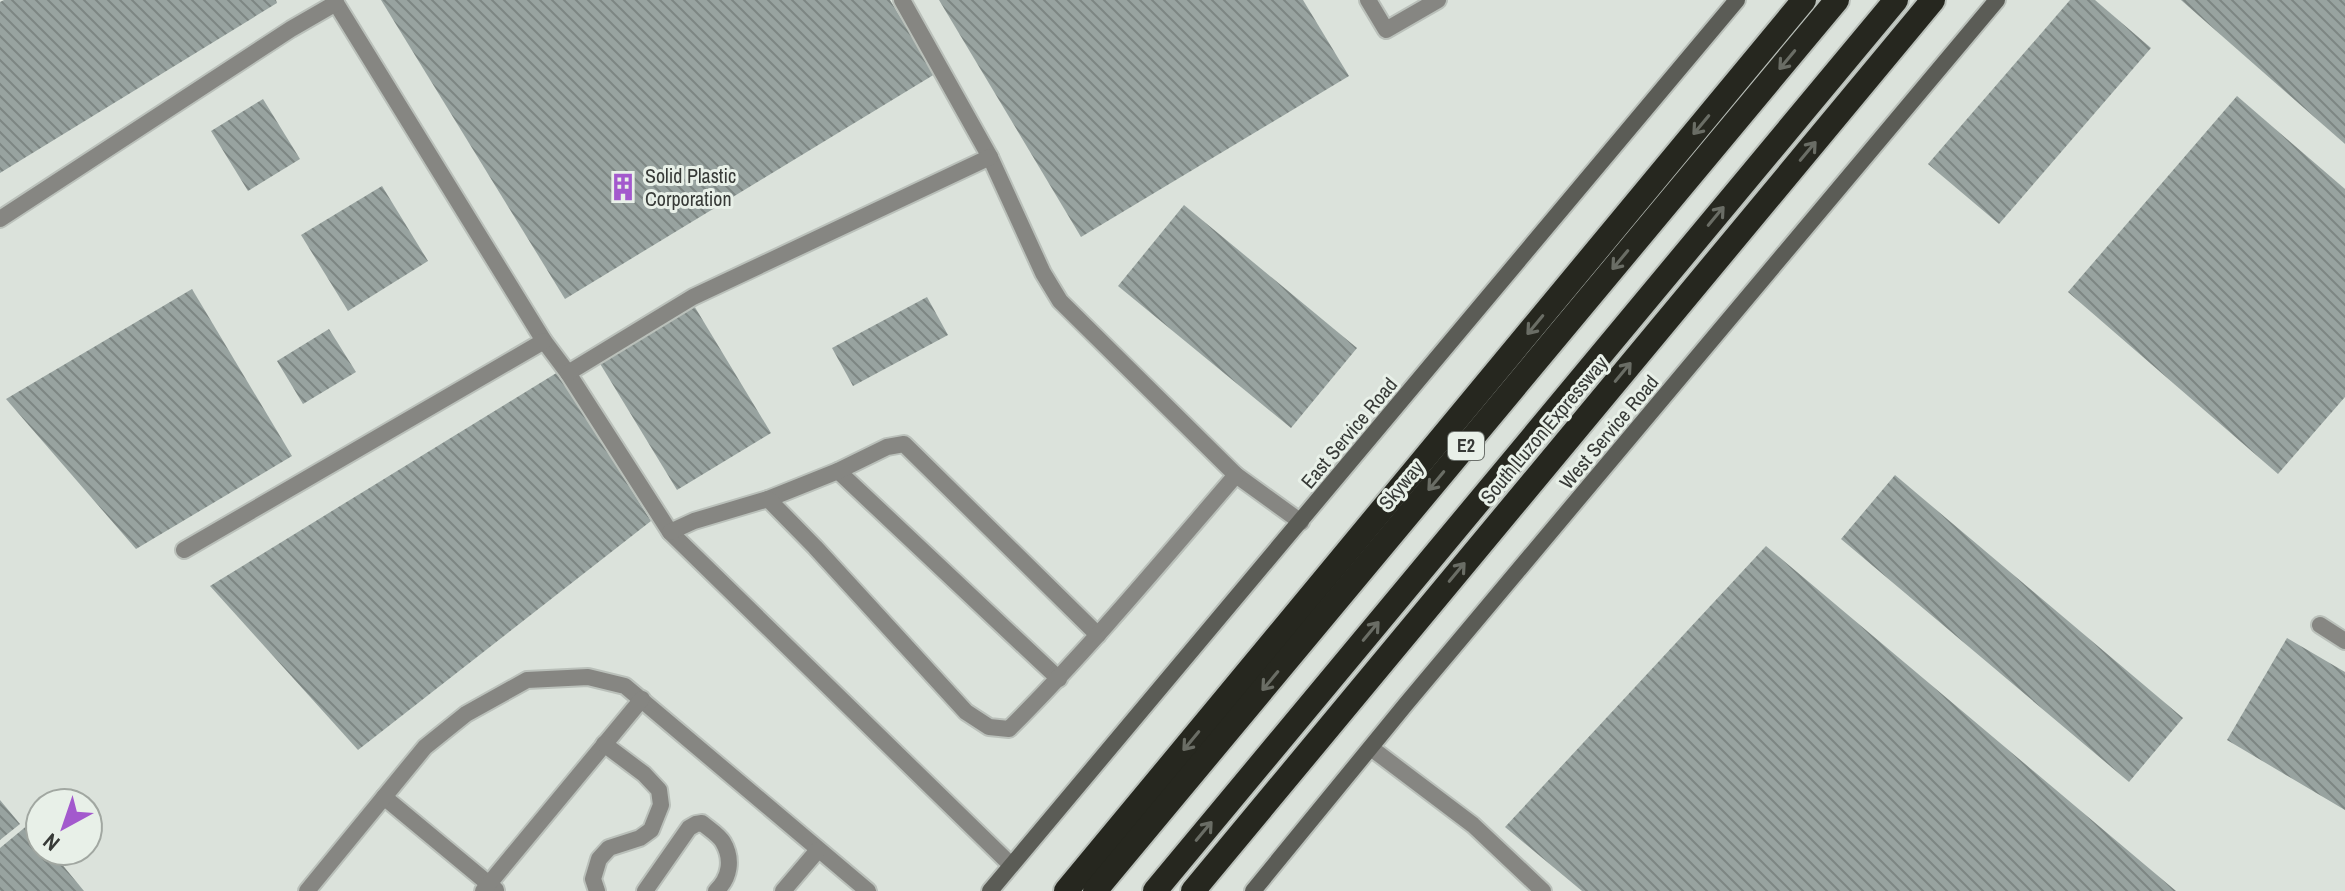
<svg xmlns="http://www.w3.org/2000/svg" width="2345" height="891" font-family="'Archivo Narrow',sans-serif">
  <style>
    .building { fill: url(#building-back-hatch) }
    .lines { fill: none; stroke-linecap: round; stroke-linejoin: round }
    .lane-casing { stroke: #bac0ba; stroke-width: 20 }
    .secondary-casing { stroke: #bac0ba; stroke-width: 20 }
    .highway-casing { stroke: #bac0ba; stroke-width: 28 }
    .lane { stroke: #868682; stroke-width: 16 }
    .secondary { stroke: #5b5c56; stroke-width: 16 }
    .highway { stroke: #26271f; stroke-width: 24 }
    .oneway { stroke: #6a6d65 }
    .labels { text-anchor: middle; stroke-width: 6; stroke-linejoin: round; paint-order: stroke }
    .shield { fill: #e8f0e8; stroke: #6c716c; stroke-width: 2 }
    .shield-label { font-size: 18px; font-weight: bold; fill: #373a37 }
    .poi-label { font-size: 20px; fill: #373a37; stroke: #e8f0e8; text-anchor: start }
    .street-label { font-size: 20px; fill: #373a37; stroke: #e8f0e8 }
  </style>
  <defs>
    <pattern id="building-back-hatch" width="6" height="6" patternUnits="userSpaceOnUse" patternTransform="scale(2)"><rect width="6" height="6" fill="#98a3a0"/><path d="M-1 5l2 2M0 0l6 6M5-1l2 2" fill="none" stroke="#7d8683"/></pattern>
  </defs>
  <rect width="100%" height="100%" fill="#dbe2db"/>
  <!-- building -->
  <g class="building">
    <polygon points="4,0 276,0 277,3 0,173 0,2"/>
    <polygon points="381,0 890,0 935,74 565,299"/>
    <polygon points="939,0 1303,0 1349,76 1081,237"/>
    <polygon points="2070,0 2095,0 2151,48 1999,224 1928,164"/>
    <polygon points="2181,0 2345,0 2345,144"/>
    <polygon points="2237,96 2345,189 2345,397 2278,474 2068,292"/>
    <polygon points="263,99 300,159 248,191 211,131"/>
    <polygon points="382,186 428,261 348,311 301,235"/>
    <polygon points="1184,205 1357,348 1291,428 1118,286"/>
    <polygon points="192,289 292,456 136,549 6,399"/>
    <polygon points="927,297 948,335 853,386 832,348"/>
    <polygon points="693,304 771,433 677,490 599,362"/>
    <polygon points="329,329 356,372 303,404 277,361"/>
    <polygon points="558,372 651,521 358,750 210,586"/>
    <polygon points="1895,475 2183,718 2129,782 1841,539"/>
    <polygon points="1766,546 2176,891 1582,891 1505,827"/>
    <polygon points="2287,638 2345,672 2345,810 2227,740"/>
    <polygon points="0,800 20,824 0,840"/>
    <polygon points="29,824 40,838 40,851 51,851 84,891 0,891 0,848"/>
  </g>
  <g class="lines">
    <defs>
      <g id="lane">
        <polyline points="334,0 544,341 568,373 670,532 1011,865"/>
        <polyline points="902,0 990,157 1043,273 1060,301 1236,475 1301,522"/>
        <polyline points="1368,0 1386,30 1438,0"/>
        <polyline points="0,219 291,29 336,3"/>
        <polyline points="568,373 693,297 990,157"/>
        <polyline points="838,471 1059,679"/>
        <polyline points="768,499 838,471 887,447 904,444 1098,635"/>
        <path d="M 670,532 L 694,521 L 768,499 L 815,547 L 966,712 L 989,727 L 1009,729 C 1090,648 1162,561 1236,475"/>
        <polyline points="184,550 544,341"/>
        <polyline points="2320,625 2345,641"/>
        <polyline points="1371,748 1473,825 1543,891"/>
        <polyline points="384,797 496,890"/>
        <polyline points="307,891 425,747 466,714 527,680 588,677 625,686 868,891"/>
        <polyline points="483,891 642,699"/>
        <polyline points="597,891 593,879 599,859 609,848 640,838 651,830 661,805 659,790 644,774 604,744"/>
        <path d="M 645,891 L 689,828 L 696,824 L 702,823 C 709,829 719,835 723,842 C 733,859 730,878 716,891"/>
        <polyline points="783,891 818,850"/>
      </g>
      <g id="secondary">
        <polyline points="990,891 1737,0"/>
        <polyline points="1253,891 1406,704 1997,0"/>
      </g>
      <g id="highway">
        <polyline points="1066,891 1804,0"/>
        <polyline points="1095,891 1837,0"/>
        <polyline points="1155,891 1896,0"/>
        <polyline points="1193,891 1933,0"/>
      </g>
    </defs>
    <!-- lane casing -->
    <use href="#lane" class="lane-casing"/>
    <!-- secondary casing -->
    <use href="#secondary" class="secondary-casing"/>
    <!-- highway casing -->
    <use href="#highway" class="highway-casing"/>
    <!-- lane -->
    <use href="#lane" class="lane"/>
    <!-- secondary -->
    <use href="#secondary" class="secondary"/>
    <!-- highway -->
    <use href="#highway" class="highway"/>
  </g>
  <!-- one-way arrows -->
  <defs><path id="oneway-shaft" d="M-6 0H5M1.5-3L5.5 0L1.5 3" fill="none" stroke-width="1.6" stroke-linecap="round" stroke-linejoin="round" transform="scale(2)"/></defs>
  <g class="oneway">
    <use href="#oneway-shaft" transform="translate(1787 60) rotate(130)"/>
    <use href="#oneway-shaft" transform="translate(1701 125) rotate(130)"/>
    <use href="#oneway-shaft" transform="translate(1808 151) rotate(-50)"/>
    <use href="#oneway-shaft" transform="translate(1716 216) rotate(-50)"/>
    <use href="#oneway-shaft" transform="translate(1620 260) rotate(130)"/>
    <use href="#oneway-shaft" transform="translate(1535 325) rotate(130)"/>
    <use href="#oneway-shaft" transform="translate(1623 372) rotate(-50)"/>
    <use href="#oneway-shaft" transform="translate(1436 481) rotate(130)"/>
    <use href="#oneway-shaft" transform="translate(1457 572) rotate(-50)"/>
    <use href="#oneway-shaft" transform="translate(1371 631) rotate(-50)"/>
    <use href="#oneway-shaft" transform="translate(1270 681) rotate(130)"/>
    <use href="#oneway-shaft" transform="translate(1191 741) rotate(130)"/>
    <use href="#oneway-shaft" transform="translate(1204 831) rotate(-50)"/>
  </g>
  <!-- icons -->
  <defs>
    <symbol id="building-bare" viewBox="-9 -9 18 18"><path d="M-4-6H4V6H1V3H-1V6H-4ZM-2.5-4.3h1.7v1.8h-1.7ZM.8-4.3h1.7v1.8H.8ZM-2.5-1h1.7V.8h-1.7ZM.8-1h1.7V.8H.8Z" fill="#a359cd" stroke="#e8f0e8" stroke-width="2.5" paint-order="stroke"/></symbol>
  </defs>
  <g fill-rule="evenodd">
    <use href="#building-bare" x="603" y="167" width="40" height="40"/>
  </g>
  <g class="labels">
    <!-- shield labels -->
    <rect class="shield" x="1448" y="432" width="36" height="28" rx="6"/>
    <g class="shield-label">
      <text x="1466" y="452">E2</text>
    </g>
    <!-- poi labels -->
    <g class="poi-label">
      <text x="645" y="183">Solid Plastic<tspan x="645" dy="23">Corporation</tspan></text>
    </g>
    <!-- street labels -->
    <g class="street-label">
      <text transform="translate(1544 430) rotate(-50)" y="7">South Luzon Expressway</text>
      <text transform="translate(1609 432) rotate(-50)" y="7">West Service Road</text>
      <text transform="translate(1349 433) rotate(-50)" y="7">East Service Road</text>
      <text transform="translate(1401 485) rotate(-50)" y="7">Skyway</text>
    </g>
  </g>
  <!-- north arrow -->
  <g transform="translate(64 827) rotate(220)"><circle r="38" fill="#e8f0e8" stroke="#a1a7a1" stroke-width="2"/>
  <path d="M0-6L14 30L0 20L-14 30Z" fill="#a359cd"/>
  <text y="-12" font-size="22" font-weight="bold" text-anchor="middle" fill="#373a37">N</text>
  </g>
</svg>
